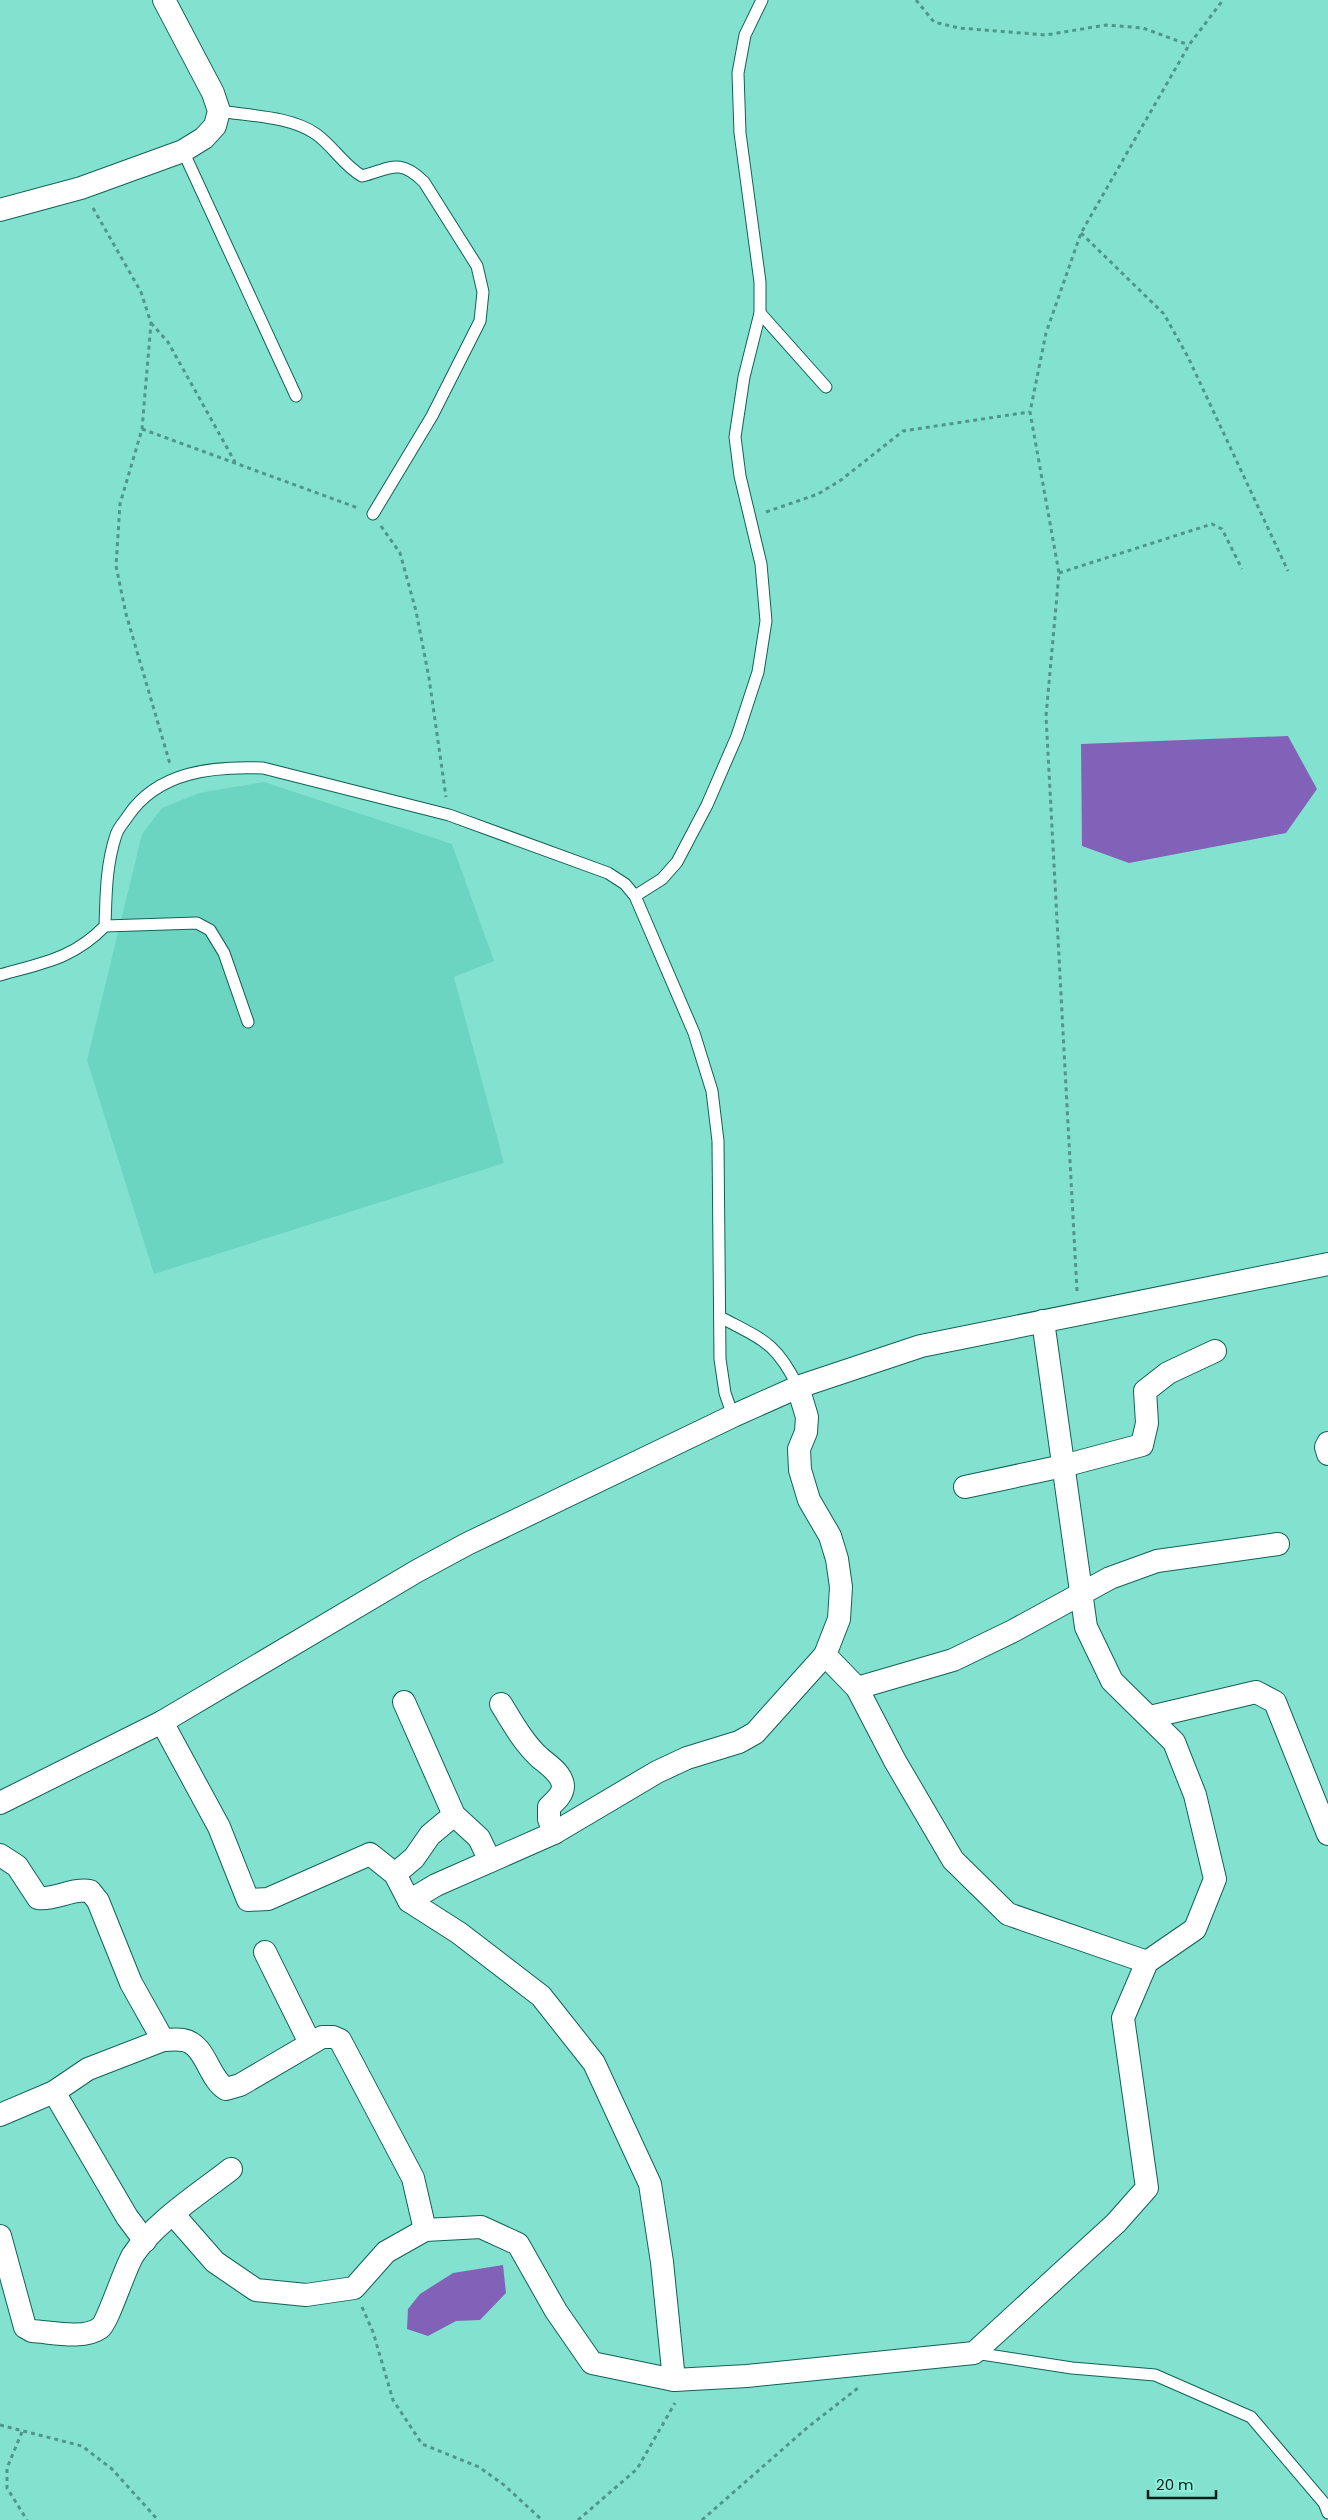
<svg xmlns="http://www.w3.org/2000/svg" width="1328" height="2520" font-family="Poppins,sans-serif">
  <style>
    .built { fill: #6cd5c2 }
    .water { fill: #8261b9 }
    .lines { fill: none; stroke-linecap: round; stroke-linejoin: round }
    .service-casing { stroke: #116256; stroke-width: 13 }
    .minor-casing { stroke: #116256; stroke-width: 24 }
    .path { stroke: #509789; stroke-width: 3; stroke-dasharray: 4 4; stroke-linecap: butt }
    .service { stroke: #fff; stroke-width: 11 }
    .minor { stroke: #fff; stroke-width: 22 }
  </style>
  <rect width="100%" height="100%" fill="#82e2cf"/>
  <!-- built -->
  <polygon class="built" points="264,782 452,844 494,961 454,977 504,1163 154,1274 87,1060 142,834 162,808 199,793"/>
  <!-- water -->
  <g class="water">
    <polygon points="1288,736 1317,789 1286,833 1129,863 1082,846 1081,744"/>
    <polygon points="503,2265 506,2293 480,2320 456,2321 428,2336 407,2329 408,2309 420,2294 453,2273"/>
  </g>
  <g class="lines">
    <defs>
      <g id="service">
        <path d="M 219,111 C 250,116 290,116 316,134 C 333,146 344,166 362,176 C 390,169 399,157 424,182 L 477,266 L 483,292 L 480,321 L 432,416 L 373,514"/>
        <polyline points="183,151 296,396"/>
        <polyline points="760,313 826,387"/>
        <polyline points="635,896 662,879 677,862 707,805 737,736 758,672 766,621 761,564 740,476 735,437 744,377 760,313 760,282 740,133 738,73 745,35 762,0"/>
        <polyline points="105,926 197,923 210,930 224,953 248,1022"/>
        <path d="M 0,975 C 42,963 73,959 105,926 C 106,895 106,865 116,835 C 118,828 124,822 128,816 C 158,771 214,766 263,768 L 449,815 L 608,873 L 625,884 L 635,896 L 694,1033 L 712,1091 L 718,1141 L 720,1359 L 725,1393 L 733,1416"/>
        <path d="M 720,1317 C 763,1340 776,1342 798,1387"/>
        <polyline points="975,2353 1072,2368 1155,2375 1251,2417 1324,2503 1328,2513"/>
      </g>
      <g id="minor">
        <polyline points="0,210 81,188 183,151 204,138 215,126 219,111 213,93 164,0"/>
        <polyline points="1328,1443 1326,1447 1328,1454"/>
        <polyline points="965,1487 1063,1466 1142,1445 1147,1423 1145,1391 1168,1373 1215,1351"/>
        <polyline points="825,1655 857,1688 895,1761 953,1860 1008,1914 1147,1962"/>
        <polyline points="857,1688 953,1660 1013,1631 1110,1578 1157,1561 1278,1544"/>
        <polyline points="404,1702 454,1815 479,1838 490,1861"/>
        <path d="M 501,1704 C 512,1722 523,1742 539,1757 C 548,1765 562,1773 563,1786 C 563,1795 555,1801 549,1807 L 549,1819 L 554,1833"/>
        <polyline points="1150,1717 1256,1692 1275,1702 1328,1834"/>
        <polyline points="162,1722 219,1827 248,1900 268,1899 370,1854 395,1874 409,1901 459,1933 541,1996 594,2063 650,2184 662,2262 674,2380 592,2363 556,2311 518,2244 481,2227 425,2230 386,2252 354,2288 306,2295 256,2290 215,2262 173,2214"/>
        <polyline points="0,1803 162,1722 417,1571 467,1544 733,1416 798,1387 921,1346 1328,1264"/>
        <path d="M 0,1855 L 17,1866 L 38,1898 C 56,1900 72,1888 90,1891 L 98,1901 L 131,1983 L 163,2040 C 169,2040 176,2039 183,2040 C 206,2044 208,2078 226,2089 L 240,2085 L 322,2037 L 333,2037 L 340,2040 L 413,2178 L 425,2230"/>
        <polyline points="395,1874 414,1858 430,1835 454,1815"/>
        <polyline points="409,1901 436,1885 554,1833 657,1772 687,1758 739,1742 755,1733 825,1655 839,1619 841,1587 837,1559 830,1536 809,1500 800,1470 799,1449 806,1432 807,1417 798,1387"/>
        <polyline points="265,1952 310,2043"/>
        <polyline points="54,2092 127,2217 145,2241"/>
        <polyline points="0,2115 54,2092 88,2069 163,2040"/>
        <path d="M 0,2236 L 25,2327 L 32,2331 C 51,2332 84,2340 100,2328 C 108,2322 124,2270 133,2255 C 155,2222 199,2194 231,2169"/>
        <polyline points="674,2380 747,2376 974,2353 1116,2223 1147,2188 1123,2018 1147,1962 1195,1929 1215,1879 1195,1795 1174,1742 1112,1681 1086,1627 1043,1321"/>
      </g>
    </defs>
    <!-- service casing -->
    <use href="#service" class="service-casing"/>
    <!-- minor casing -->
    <use href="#minor" class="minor-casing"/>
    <!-- path -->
    <g class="path">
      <polyline points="916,0 934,22 959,28 1046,35 1106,25 1143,28 1189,45"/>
      <polyline points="93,208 141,292 151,323 142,429 120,504 116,566 126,614 170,764"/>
      <polyline points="1081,233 1164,314 1188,357 1288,571"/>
      <polyline points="151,323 168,342 235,462"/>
      <polyline points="142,429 358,508"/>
      <polyline points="766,512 818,494 841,480 903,431 1029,412"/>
      <polyline points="381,526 400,553 416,611 429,678 446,797"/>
      <polyline points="1059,573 1212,524 1222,529 1242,569"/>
      <polyline points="1077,1291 1046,716 1059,573 1030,412 1046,333 1081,233 1189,45 1223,0"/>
      <polyline points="362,2307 373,2332 393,2400 422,2444 479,2467 504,2485 542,2520"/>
      <polyline points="0,2425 82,2446 112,2469 158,2520"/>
      <polyline points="22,2432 7,2468 7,2488 27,2520"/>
      <polyline points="578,2520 637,2469 675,2403"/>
      <polyline points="702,2520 808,2427 858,2388"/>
    </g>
    <!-- service -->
    <use href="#service" class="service"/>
    <!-- minor -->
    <use href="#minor" class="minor"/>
  </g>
  <!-- scale -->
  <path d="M1148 2490v8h68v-8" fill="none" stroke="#001d18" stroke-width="2.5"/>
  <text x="1156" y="2490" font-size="15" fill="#001d18" stroke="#8fefdc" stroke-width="4" paint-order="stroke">20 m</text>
</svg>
